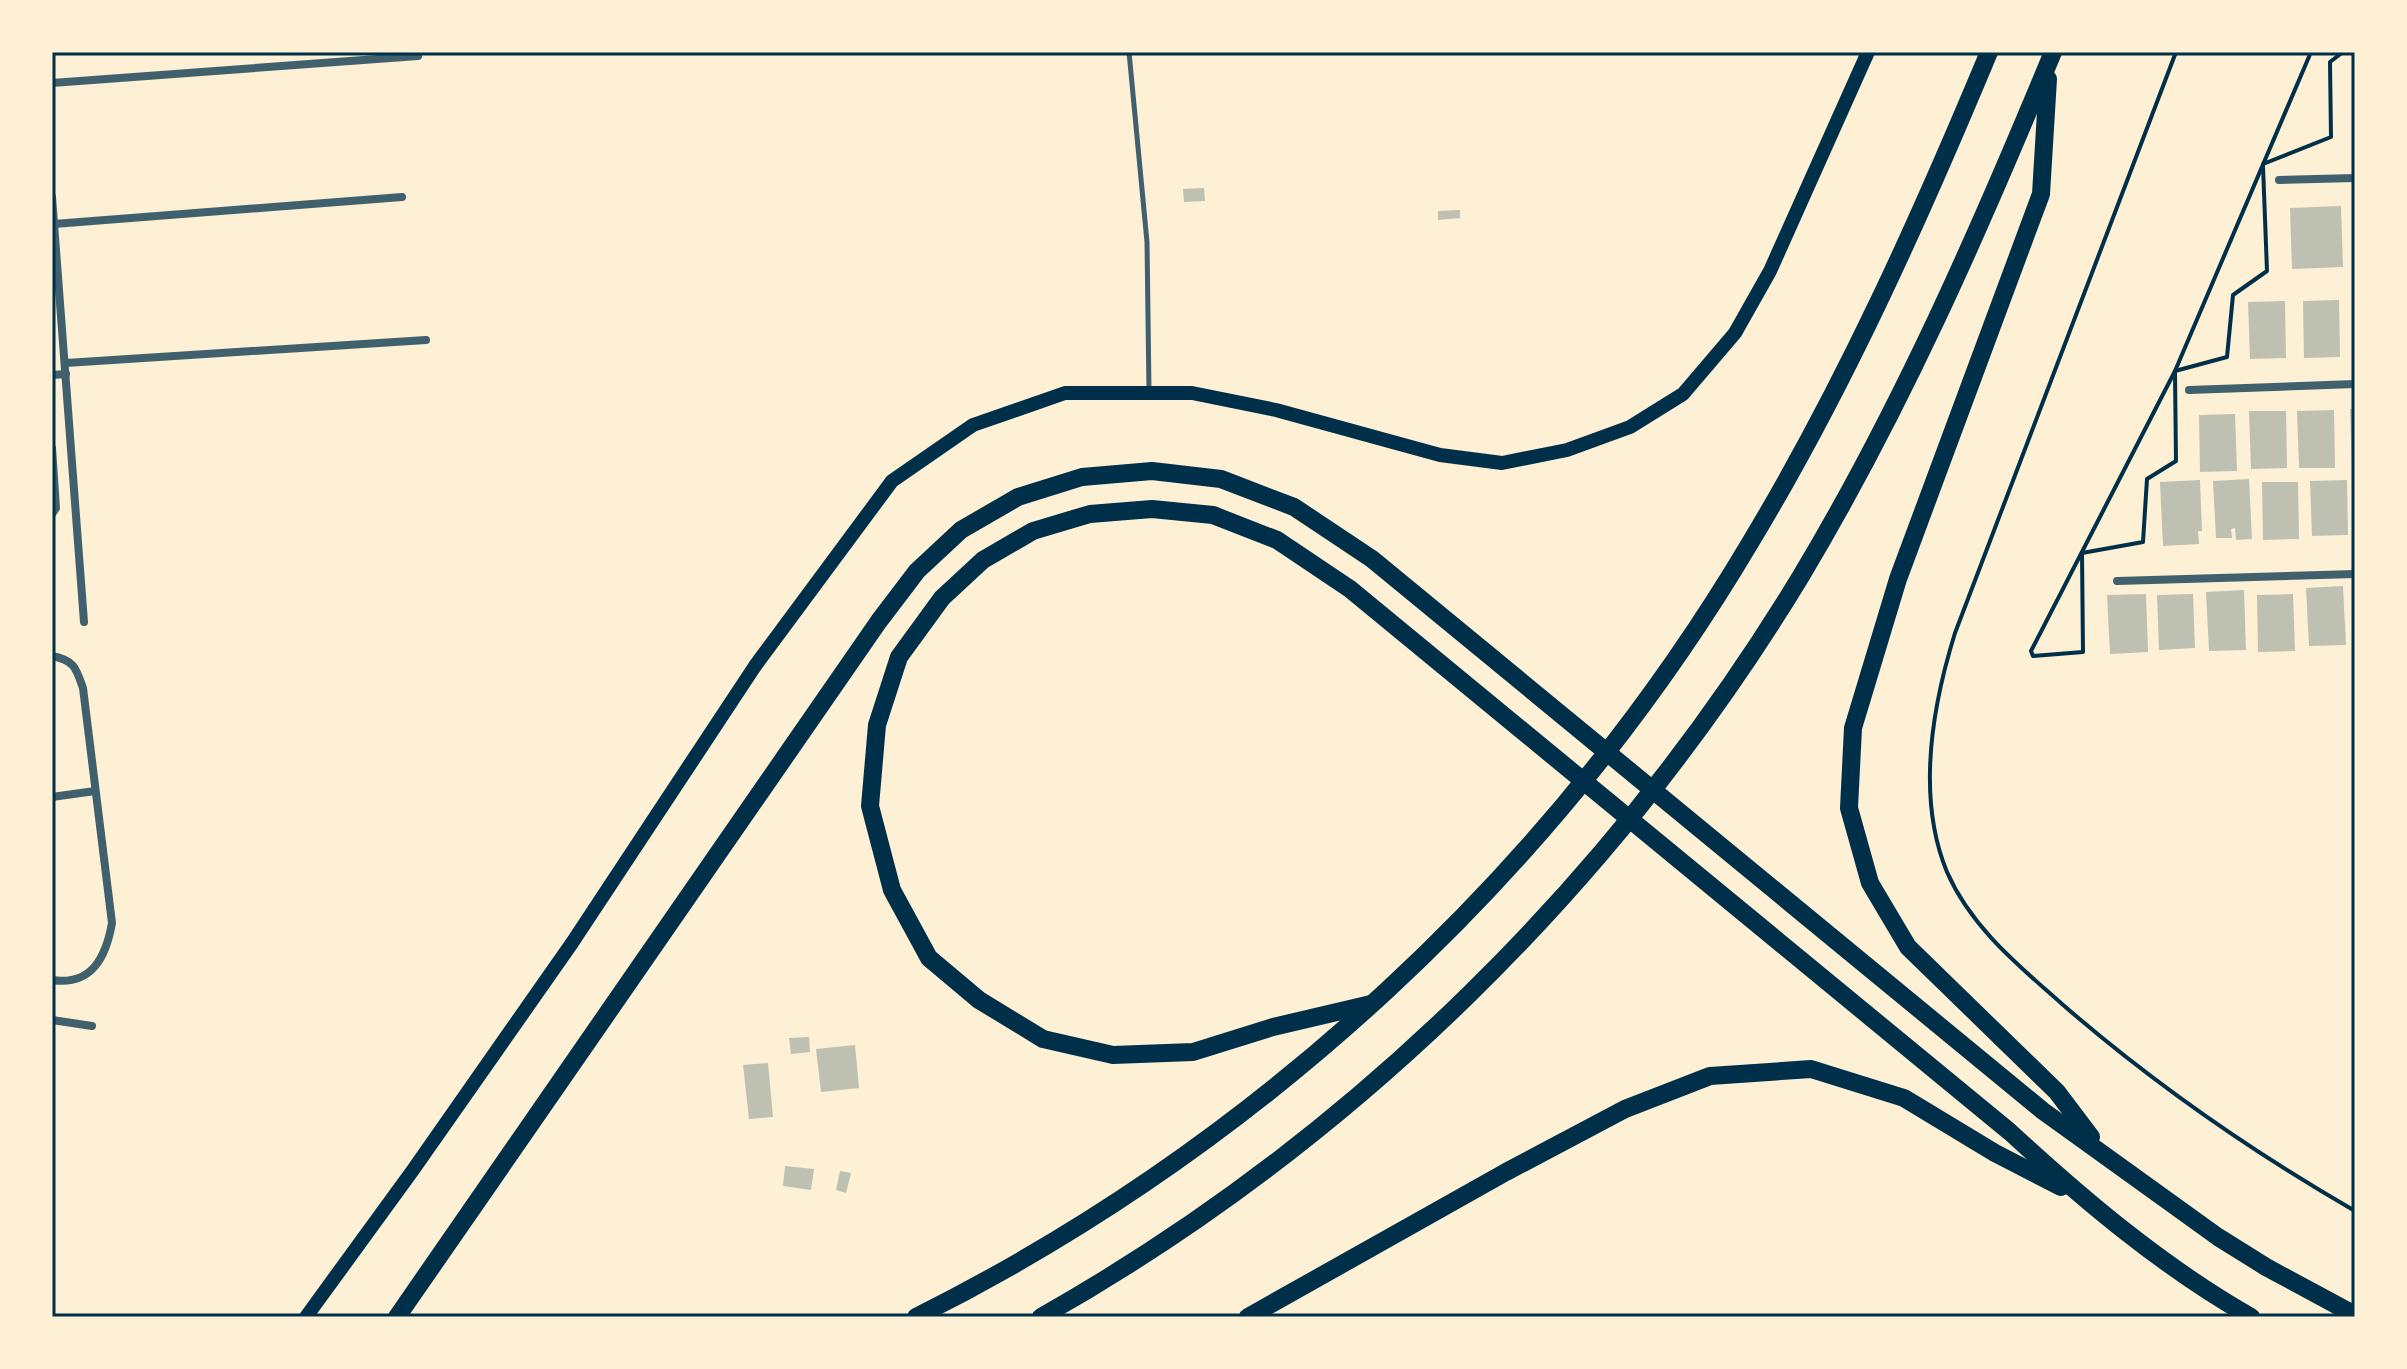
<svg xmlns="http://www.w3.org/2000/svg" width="2407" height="1369" font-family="Roboto,sans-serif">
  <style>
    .building { fill: #bec0b2 }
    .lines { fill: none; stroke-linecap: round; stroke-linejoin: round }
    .path { stroke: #003049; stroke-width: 4 }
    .service { stroke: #3f606c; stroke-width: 5 }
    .minor { stroke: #3f606c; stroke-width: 8 }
    .secondary { stroke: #003049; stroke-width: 14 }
    .motorway { stroke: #003049; stroke-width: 18 }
    .neatline { fill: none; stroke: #003049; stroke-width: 3 }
  </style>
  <rect width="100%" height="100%" fill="#fdf0d5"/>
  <!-- building -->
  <g class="building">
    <polygon points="1204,188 1205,201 1184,202 1183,189"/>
    <polygon points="2341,206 2343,267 2292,269 2290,208"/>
    <polygon points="1460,210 1460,218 1438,220 1438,211"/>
    <polygon points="2339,300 2340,357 2304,358 2303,301"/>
    <polygon points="2285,301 2286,358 2250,359 2248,302"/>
    <polygon points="2350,409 2355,409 2355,467 2352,467"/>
    <polygon points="2334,410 2335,468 2299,468 2297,411"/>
    <polygon points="2249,411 2286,411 2287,468 2251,469"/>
    <polygon points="2235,414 2237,471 2200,472 2199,415"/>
    <polygon points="2249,479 2252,539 2236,540 2235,528 2231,529 2232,538 2216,538 2213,481"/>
    <polygon points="2200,480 2202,531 2198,531 2199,544 2163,546 2160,482"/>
    <polygon points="2347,480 2348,535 2312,536 2310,481"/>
    <polygon points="2262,482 2298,482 2299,539 2263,540"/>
    <polygon points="2343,586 2346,645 2309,646 2306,588"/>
    <polygon points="2244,590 2246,650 2209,651 2206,592"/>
    <polygon points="2146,594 2148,652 2110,654 2107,595"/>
    <polygon points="2193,594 2195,648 2159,650 2157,595"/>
    <polygon points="2293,594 2295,651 2258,652 2257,595"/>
    <polygon points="809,1037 810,1052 791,1054 789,1038"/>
    <polygon points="855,1045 859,1088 821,1092 816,1049"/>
    <polygon points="768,1063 773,1117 749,1119 743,1065"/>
    <polygon points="785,1166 814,1169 811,1190 783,1186"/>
    <polygon points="840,1171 851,1173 846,1193 836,1190"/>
  </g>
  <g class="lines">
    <!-- path -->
    <g class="path">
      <path d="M 2176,52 L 1955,633 C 1932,707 1916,797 1947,872 C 1971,927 2018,965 2062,1004 C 2153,1083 2251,1151 2355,1211"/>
      <polyline points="2263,164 2331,137 2330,62 2343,52"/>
      <polyline points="2175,371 2227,357 2233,295 2267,271 2263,166"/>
      <polyline points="2082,553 2083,652 2033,656 2031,651 2175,371 2311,52"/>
      <polyline points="2082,553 2143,542 2147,479 2176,461 2175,373"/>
    </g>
    <!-- service -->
    <polyline class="service" points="1129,52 1147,242 1149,390"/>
    <!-- minor -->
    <g class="minor">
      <polyline points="52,83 418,56"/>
      <polyline points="2279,180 2355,178"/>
      <polyline points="52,197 84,622"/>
      <polyline points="54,224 402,197"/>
      <polyline points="66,363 426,340"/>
      <polyline points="52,375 66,374"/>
      <polyline points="2189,390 2355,384"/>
      <polyline points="52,448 56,508 52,514"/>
      <polyline points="2117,581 2355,574"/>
      <path d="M 52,656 C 74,660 76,668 83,688 L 112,923 C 106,957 92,986 52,980"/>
      <polyline points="52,797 95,791"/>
      <polyline points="52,1020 92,1026"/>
    </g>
    <!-- secondary -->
    <polyline class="secondary" points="306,1317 413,1170 572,943 755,666 892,481 973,425 1065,393 1192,393 1276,410 1440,455 1502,463 1567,450 1630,427 1683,394 1735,333 1770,271 1868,52"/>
    <!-- motorway -->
    <g class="motorway">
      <polyline points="2048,79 2041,194 1898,579 1853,728 1849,808 1870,883 1908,947 2057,1092 2091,1137"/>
      <path d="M 1371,1004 L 1273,1027 L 1193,1052 L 1113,1055 L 1043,1039 L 979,1000 L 929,958 L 892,890 L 870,806 L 877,725 L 899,657 L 942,598 L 983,560 L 1033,531 L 1090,514 L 1152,509 L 1213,515 L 1277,540 L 1350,589 L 2010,1132 C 2085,1201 2163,1267 2251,1317"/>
      <polyline points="397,1317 879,621 917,571 961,530 1018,497 1082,477 1152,471 1221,479 1294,507 1372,559 2043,1111 2218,1237 2266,1267 2355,1315"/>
      <path d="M 916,1317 C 1258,1146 1554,873 1750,543 C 1844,387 1919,220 1989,52"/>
      <path d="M 1041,1317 C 1353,1141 1616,881 1801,576 C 1901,409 1979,231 2053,52"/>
      <polyline points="1248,1317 1506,1172 1625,1109 1710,1076 1811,1069 1904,1098 1995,1153 2061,1187"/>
    </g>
  </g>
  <!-- border -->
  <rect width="2407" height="1369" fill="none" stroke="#fdf0d5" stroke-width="108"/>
  <rect x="54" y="54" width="2299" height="1261" class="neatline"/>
</svg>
